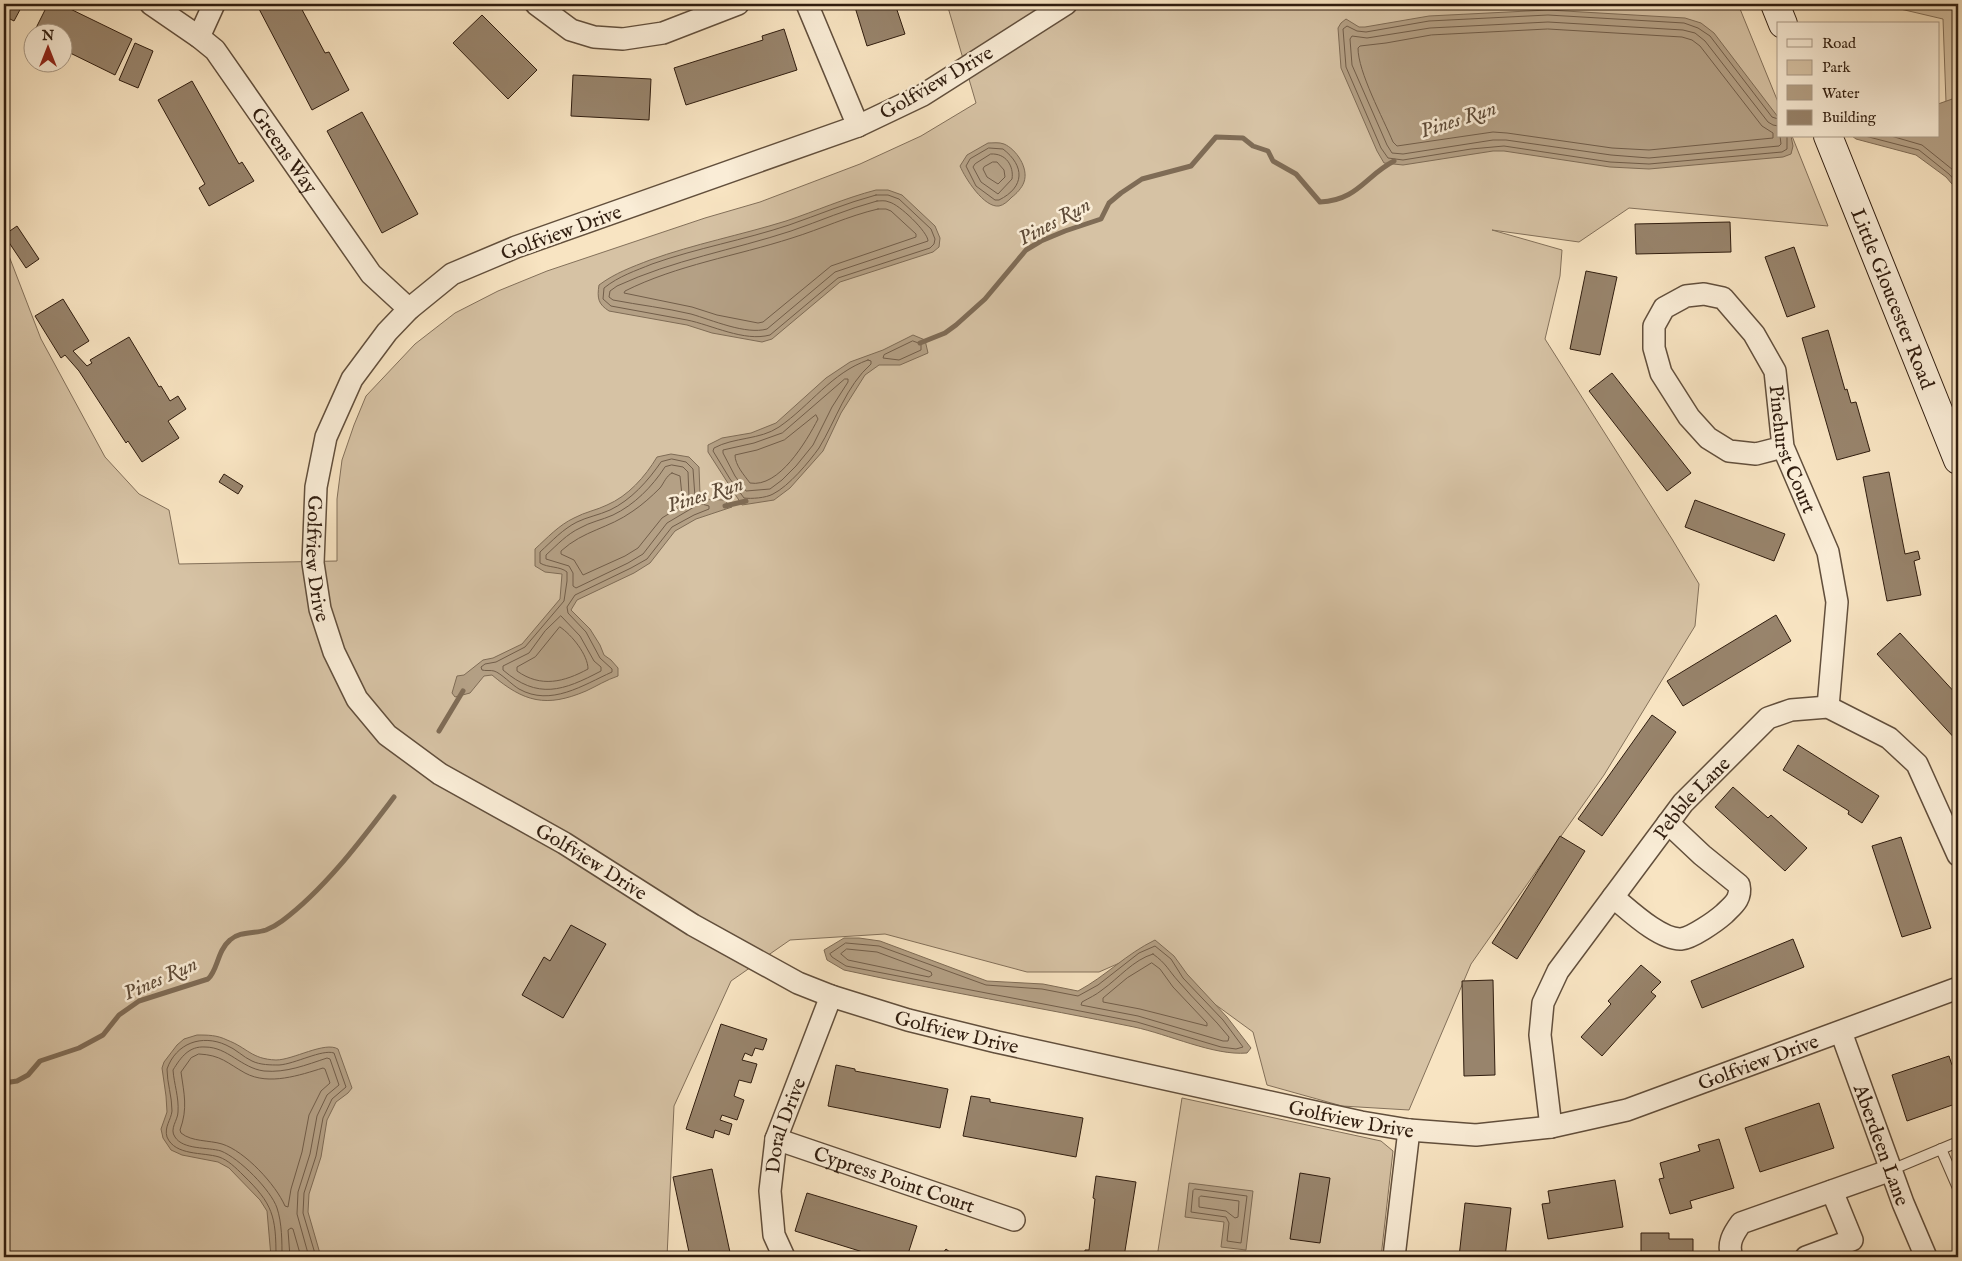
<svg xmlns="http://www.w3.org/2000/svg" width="1962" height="1261" font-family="'IM FELL English',serif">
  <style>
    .green { fill: #d6c2a4; stroke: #83705a }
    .water { fill: #b4a085; stroke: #7f6c56 }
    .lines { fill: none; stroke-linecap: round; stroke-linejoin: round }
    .shore { stroke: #725e4a; stroke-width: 1 }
    .stream { stroke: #7f6c56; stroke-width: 5 }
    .building { fill: #98846c; stroke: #301d0f }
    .lane-casing { stroke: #624f3c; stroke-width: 12 }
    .street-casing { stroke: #624f3c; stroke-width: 24 }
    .secondary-casing { stroke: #301d0f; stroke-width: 30 }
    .lane { stroke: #faedd7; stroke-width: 10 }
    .street { stroke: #faedd7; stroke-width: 21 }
    .secondary { stroke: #faedd7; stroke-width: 28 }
    .labels { text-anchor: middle; stroke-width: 5; stroke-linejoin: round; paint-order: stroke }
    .street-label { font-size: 20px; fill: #301d0f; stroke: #faedd7 }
    .water-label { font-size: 21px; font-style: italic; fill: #5e4b38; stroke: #faedd7 }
  </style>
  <rect width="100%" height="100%" fill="#f8e4c2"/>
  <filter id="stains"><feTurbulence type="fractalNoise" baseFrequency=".004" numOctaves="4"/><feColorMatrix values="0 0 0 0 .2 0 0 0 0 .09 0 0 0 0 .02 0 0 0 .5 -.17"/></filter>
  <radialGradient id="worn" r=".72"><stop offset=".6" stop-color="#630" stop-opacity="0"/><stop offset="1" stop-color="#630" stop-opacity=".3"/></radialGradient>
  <!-- green -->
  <g class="green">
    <polygon points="947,4 1738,4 1778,102 1778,136 1792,136 1828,226 1629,208 1579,242 1492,230 1562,250 1560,276 1545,339 1672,539 1699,584 1695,626 1604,775 1471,964 1409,1110 1342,1106 1267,1085 1253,1032 1194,989 1156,947 1099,972 1027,972 885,934 790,940 731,981 674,1106 667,1257 4,1257 4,243 41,339 105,457 139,494 169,510 179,564 337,561 337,499 342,460 354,425 366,396 415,344 455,313 498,291 547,271 705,218 760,202 860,164 921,136 976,103"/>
    <polygon points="1879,4 1958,4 1958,105 1946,102 1943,19"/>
    <polygon points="1182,1098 1381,1141 1393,1151 1381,1257 1157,1257"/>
  </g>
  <!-- water -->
  <g class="water">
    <polygon points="1548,10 1685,18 1701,23 1714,33 1778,117 1778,136 1791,136 1793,146 1791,154 1783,157 1649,169 1610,167 1504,151 1493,151 1403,165 1384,163 1377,151 1341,68 1338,28 1341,23 1346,19 1359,27 1365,27 1429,16"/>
    <polygon points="1958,97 1958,191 1946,177 1916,155 1856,139 1852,136 1938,136 1938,104"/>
    <path d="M 988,143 C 993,143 999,142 1004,144 C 1016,149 1029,168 1024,182 C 1022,188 1016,194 1012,197 C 1008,201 1004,205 999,206 C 984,208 965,178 960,166 L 967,155 Z"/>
    <path d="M 876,190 L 888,190 L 902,195 L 935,226 L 940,238 L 939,247 L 933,252 L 840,282 L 772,339 L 762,342 L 712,333 L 687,325 L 609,311 C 598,304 597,298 599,285 C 615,273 632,267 650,260 C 694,244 741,235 786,221 C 816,211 845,198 876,190 Z"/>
    <polygon points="913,335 925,340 928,353 900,365 879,365 865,375 841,413 823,451 790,488 774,500 742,505 708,452 708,445 722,438 751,433 776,423 826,378 850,362 883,350"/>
    <path d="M 671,454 L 689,457 L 699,467 L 700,495 L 703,499 L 724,500 L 732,507 L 696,519 L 675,531 L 650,563 L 634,573 L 577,600 L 571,610 L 590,629 L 600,645 L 604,655 L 611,660 L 618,668 L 618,676 C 606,680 597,686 586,691 C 546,708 524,702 492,675 L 484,676 L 470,693 L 455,697 L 452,693 L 457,676 L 464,675 L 483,660 L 493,658 L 522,644 L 560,599 L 562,574 L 545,572 L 535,566 L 535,549 C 547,538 559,525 574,518 C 585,512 597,510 607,505 C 628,496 645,477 657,457 Z"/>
    <path d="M 844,938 L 859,938 L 880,941 L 987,981 L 1043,984 L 1078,991 C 1106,976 1126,954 1155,940 L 1174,956 L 1187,974 L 1227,1017 L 1251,1048 L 1247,1053 C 1214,1056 1168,1034 1134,1027 C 1037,1007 940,991 844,970 L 827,960 L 824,950 Z"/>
    <path d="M 197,1035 C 208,1035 217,1035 227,1040 C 248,1048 251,1059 276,1060 C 293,1060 325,1041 338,1049 L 352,1088 L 348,1093 L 336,1102 L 327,1120 L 321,1157 L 309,1194 L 308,1212 L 321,1257 L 271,1257 L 267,1211 L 260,1200 L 229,1168 L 218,1162 L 182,1155 L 171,1150 L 163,1138 L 161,1129 L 167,1112 L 166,1096 L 162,1068 L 164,1062 L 177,1045 L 184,1039 Z"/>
    <polygon points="1189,1183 1253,1191 1246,1250 1221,1247 1224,1222 1185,1217"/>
  </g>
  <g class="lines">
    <!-- shore -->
    <g class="shore">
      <path d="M 1548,29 L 1682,37 L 1692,40 L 1700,46 L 1762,126 L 1773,133 L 1773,138 L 1649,150 L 1612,148 L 1507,133 L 1493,132 L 1397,146 L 1393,142 C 1383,118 1358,72 1358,48 L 1360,46 L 1386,43 L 1431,35 Z"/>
      <polyline points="1778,119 1772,117 1710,36 1698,28 1684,23 1548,15 1429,21 1366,32 1357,31 1347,26 1343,29 1346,67 1381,148 1388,158 1403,160 1471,149 1504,146 1610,162 1649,164 1782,152 1787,149 1787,136"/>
      <polyline points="1778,126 1773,125 1768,122 1705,41 1695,33 1683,30 1548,22 1430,28 1367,38 1352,36 1350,39 1352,65 1387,145 1392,153 1403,154 1493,140 1506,140 1611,155 1649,158 1779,146 1781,144 1780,136"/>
      <polyline points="1865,136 1919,150 1949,174 1958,184"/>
      <polyline points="1891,136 1922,145 1958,174"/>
      <path d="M 989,148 L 1003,149 C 1025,166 1025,187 999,200 L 995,200 L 976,186 L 966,166 L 970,159 Z"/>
      <path d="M 991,154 C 1006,153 1014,166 1012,179 L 998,194 L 981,182 L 973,167 L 975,164 Z"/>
      <polygon points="993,162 997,162 1004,170 1005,177 998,184 987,177 983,169 984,167"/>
      <path d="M 876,195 L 888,195 L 899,199 L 931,229 L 935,239 L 934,244 L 930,248 L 838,278 L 770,335 C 744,342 712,325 687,320 C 662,315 636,311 611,306 L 603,299 L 604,288 C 619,276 635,271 652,264 C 697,248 744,240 789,225 C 818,215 846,203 876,195 Z"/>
      <path d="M 877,201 C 881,201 885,200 889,202 C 899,204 928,232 928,241 L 835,272 L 767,329 C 746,335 712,320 691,314 C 666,308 639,305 613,300 L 609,297 L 610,291 L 617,286 C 673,260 733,250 791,231 C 820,221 847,209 877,201 Z"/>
      <path d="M 878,209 L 886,209 L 891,211 L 916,234 L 916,237 L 831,266 L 763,322 L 758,323 L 717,315 L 692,307 L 624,293 L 625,291 C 677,265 736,256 792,238 C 821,229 848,216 878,209 Z"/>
      <polygon points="913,341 921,344 921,350 899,360 883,358 884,355"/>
      <path d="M 868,360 L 871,361 L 871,364 C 846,386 836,420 819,448 C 809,462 789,486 773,494 C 766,498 751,499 744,498 L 730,479 L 713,451 L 714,448 C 734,437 760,440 779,427 C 811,405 831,373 868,360 Z"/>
      <polygon points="845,379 848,379 848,382 832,407 813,445 796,466 782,480 770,489 746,491 735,476 723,453 723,450 754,443 782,433"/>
      <path d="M 816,415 L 818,419 C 806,442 779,488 750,483 C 744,475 735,465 735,455 L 757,450 L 784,440 Z"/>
      <path d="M 672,459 L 686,462 L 693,469 L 695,497 L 702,504 L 709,506 L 709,509 L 694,515 L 672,527 L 647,559 L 631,568 L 575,595 L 567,607 L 568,613 L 586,632 L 600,658 L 612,669 L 612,672 C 583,685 551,707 519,689 C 512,685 501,673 494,671 C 491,670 485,671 482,670 L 481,667 L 485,664 L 496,662 L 525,647 L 564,601 L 567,581 L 567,572 C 560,566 548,568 540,563 L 540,552 C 552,541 563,529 577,522 C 587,517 599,515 610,510 C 631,500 648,481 661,462 Z"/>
      <path d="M 672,465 L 683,467 L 688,472 L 689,497 L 694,507 L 667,523 L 643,554 L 628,563 L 576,588 L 573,586 L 573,573 L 569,566 L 546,559 L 546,555 C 557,545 567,534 580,528 C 590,522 602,520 613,515 C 634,505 652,487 665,467 Z"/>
      <path d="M 672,473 L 680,476 L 683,505 L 662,518 L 638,548 L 625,556 L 583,575 L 574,560 L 561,554 L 561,551 C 584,530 608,529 633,511 C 642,505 652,496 660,488 C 664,483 666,476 672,473 Z"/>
      <path d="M 561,616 L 580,636 L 594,661 L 601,667 L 601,671 C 563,691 538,700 503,670 L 503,666 L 529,653 L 545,631 Z"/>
      <path d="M 560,627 C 572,635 588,655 588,669 C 564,682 541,688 517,671 L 517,667 L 535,657 Z"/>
      <polygon points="846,943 879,946 986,985 1042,989 1078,996 1098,985 1139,953 1155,946 1171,959 1183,978 1223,1020 1243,1047 1236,1049 1221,1047 1137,1022 846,966 832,957 830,954"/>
      <polygon points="847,949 877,952 931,972 932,975 929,977 848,960 841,954"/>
      <path d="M 1153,954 C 1167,964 1168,970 1179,982 C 1195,1001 1214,1018 1229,1037 L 1228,1041 L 1223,1041 L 1138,1016 L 1081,1005 L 1082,1002 C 1089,998 1096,995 1102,990 C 1119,978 1133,960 1153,954 Z"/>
      <polygon points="1152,963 1160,969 1173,987 1207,1023 1207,1026 1140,1009 1103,1002 1103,998 1127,978"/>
      <path d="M 199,1054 C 221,1055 227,1063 245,1073 C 269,1086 300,1075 323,1068 L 325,1069 L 330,1083 L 321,1091 L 309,1115 L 302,1152 L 291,1189 L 288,1207 L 285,1206 C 276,1185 245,1151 222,1144 C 209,1140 192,1142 181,1133 L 180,1130 C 188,1108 184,1094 181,1072 L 191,1058 Z"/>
      <polygon points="1195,1189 1247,1196 1241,1243 1227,1241 1229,1223 1226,1217 1191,1212 1193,1191"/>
      <polygon points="1201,1196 1239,1201 1238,1217 1235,1218 1226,1211 1199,1207 1199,1198"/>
      <path d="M 276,1257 C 276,1216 273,1204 243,1175 C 236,1168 228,1160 219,1157 C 203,1152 175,1156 167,1137 C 164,1127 171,1120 172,1111 C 172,1096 167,1083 167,1069 C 176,1043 202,1034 226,1045 C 236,1049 243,1057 252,1061 C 260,1065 271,1065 279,1065 C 295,1064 322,1049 334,1053 L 346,1087 L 332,1099 L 323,1118 L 316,1156 L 304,1193 L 303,1213 L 316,1257"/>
      <path d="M 282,1257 C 282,1242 282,1223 277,1208 C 271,1190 239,1158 221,1151 C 208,1147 183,1150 175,1137 C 169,1129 178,1120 178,1112 C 179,1097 174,1084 173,1070 C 181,1057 189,1046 205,1047 C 228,1047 241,1068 264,1071 C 286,1073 306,1065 327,1058 L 330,1059 L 339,1085 L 327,1095 L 317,1116 L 310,1154 L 298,1192 L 297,1214 L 309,1257"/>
      <polyline points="290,1257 288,1230 291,1228 293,1229 301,1257"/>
    </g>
    <!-- stream -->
    <g class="stream">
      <path d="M 920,343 L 945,333 L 956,325 L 985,299 L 1026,250 L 1041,241 L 1065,231 L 1101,219 L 1109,203 L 1121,193 L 1142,179 L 1191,166 L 1216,137 L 1243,138 L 1253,146 L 1268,151 L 1273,161 L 1296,174 L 1320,202 C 1358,200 1365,176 1394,161"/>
      <polyline points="725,506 746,501"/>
      <polyline points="439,731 463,691"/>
      <path d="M 4,1083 L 17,1081 L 28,1075 L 40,1061 L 79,1048 L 103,1035 L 119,1015 L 139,1001 L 208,979 C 218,970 217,951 230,940 C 240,931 254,934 266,930 C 271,928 278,924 282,921 C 325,889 362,839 394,797"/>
    </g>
  </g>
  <!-- building -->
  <g class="building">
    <polygon points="4,4 23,4 14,21 4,16"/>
    <polygon points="48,4 60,4 132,39 115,75 62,49 62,32 34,32"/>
    <polygon points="265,4 299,4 325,53 329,52 349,90 312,110 258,7"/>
    <polygon points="355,4 432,4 432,7 355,8"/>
    <polygon points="854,4 895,4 905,34 867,46"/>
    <polygon points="482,15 537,70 508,99 453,43"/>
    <polygon points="784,29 797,70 686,105 674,68 763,40 762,36"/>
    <polygon points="135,43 153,51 138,88 119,80"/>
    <polygon points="573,75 651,79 649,120 571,116"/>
    <polygon points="192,81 239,164 242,162 254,181 209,206 199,188 205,184 158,100"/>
    <polygon points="362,112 418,214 382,233 327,131"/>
    <polygon points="1730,222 1731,252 1636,254 1635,224"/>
    <polygon points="17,226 39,259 26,268 4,235"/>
    <polygon points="1794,247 1815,307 1787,317 1765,257"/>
    <polygon points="1586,271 1617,277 1600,355 1570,349"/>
    <polygon points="63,299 89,341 73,351 87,366 92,363 90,360 129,337 159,387 161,386 170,401 178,396 186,409 168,421 179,438 142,462 128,441 126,443 79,371 65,355 61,358 35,316"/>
    <polygon points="1828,330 1845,390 1847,389 1851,403 1856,402 1870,451 1837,460 1802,338"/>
    <polygon points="1612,373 1691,473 1667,491 1589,391"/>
    <polygon points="1889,472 1905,554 1918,551 1920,559 1914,561 1921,595 1887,601 1863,477"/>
    <polygon points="224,474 243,486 238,494 219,482"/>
    <polygon points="1695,500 1785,534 1774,561 1685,527"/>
    <polygon points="1776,615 1791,641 1683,706 1667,681"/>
    <polygon points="1900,633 1958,696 1958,742 1877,654"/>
    <polygon points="1652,715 1676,732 1602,836 1578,819"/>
    <polygon points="1798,745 1879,796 1862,823 1848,814 1849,811 1783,770"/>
    <polygon points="1733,787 1768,818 1771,815 1807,848 1785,871 1715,807"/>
    <polygon points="1560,836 1585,851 1517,959 1492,943"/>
    <polygon points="1901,837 1931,928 1902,937 1872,846"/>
    <polygon points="571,925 606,944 563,1018 522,995 544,957 550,961"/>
    <polygon points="1793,939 1804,967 1702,1008 1691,981"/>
    <polygon points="1641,965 1661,982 1651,992 1656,996 1602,1056 1581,1037 1611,1004 1608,1001"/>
    <polygon points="1493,980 1495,1075 1464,1076 1462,981"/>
    <polygon points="721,1024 767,1039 763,1050 755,1048 752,1056 745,1053 742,1060 757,1064 751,1083 739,1080 734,1096 744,1100 737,1120 722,1115 720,1120 732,1124 729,1135 715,1130 713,1138 686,1129"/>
    <polygon points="1949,1056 1952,1065 1958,1063 1958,1103 1907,1121 1892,1075"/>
    <polygon points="836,1065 855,1069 855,1071 948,1089 940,1128 828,1106"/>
    <polygon points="971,1096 990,1099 990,1102 1083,1118 1076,1157 963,1136"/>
    <polygon points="1819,1103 1834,1148 1760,1172 1745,1128"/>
    <polygon points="1719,1139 1734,1188 1690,1201 1692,1208 1670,1214 1659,1179 1664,1178 1660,1163 1700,1151 1698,1145"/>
    <polygon points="712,1169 731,1257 690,1257 673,1177"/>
    <polygon points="1300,1173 1330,1178 1320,1243 1290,1239"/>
    <polygon points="1096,1176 1136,1182 1124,1257 1084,1257 1085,1250 1089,1250 1095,1199 1093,1198"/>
    <polygon points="1615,1180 1623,1227 1548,1239 1542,1204 1550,1203 1548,1191"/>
    <polygon points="807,1193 917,1226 907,1257 879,1257 795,1231"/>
    <polygon points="1465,1203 1511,1208 1505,1257 1459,1257"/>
    <polygon points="1641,1233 1669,1233 1669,1239 1693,1239 1693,1257 1641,1257"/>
    <polygon points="946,1249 956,1257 940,1257"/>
  </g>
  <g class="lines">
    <defs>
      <g id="lane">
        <polyline points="1941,1149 1958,1188"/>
        <polyline points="1891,1170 1958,1142"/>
      </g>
      <g id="street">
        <path id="s1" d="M 151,4 L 199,37 L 215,50 L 371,274 L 409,309"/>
        <polyline points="536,4 571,30 594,37 623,39 663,33 738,4"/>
        <polyline points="807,4 858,126"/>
        <path id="s2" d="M 1066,4 L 923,95 L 858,126 L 516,247 L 452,274 L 409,309 L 387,332 L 352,379 L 326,437 L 316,487 L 313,563 L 320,609 L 334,652 L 357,699 L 387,735 L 440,774 L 564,843 L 693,925 L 798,983 L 831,996 L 908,1020 L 997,1042 L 1361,1122 L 1409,1130 L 1476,1135 L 1551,1127 L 1627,1110 L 1958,988"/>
        <polyline points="199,37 214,4"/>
        <path id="s3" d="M 1783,447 L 1756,454 L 1729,451 L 1708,438 L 1689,417 L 1661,373 L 1654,348 L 1654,326 L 1664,308 L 1686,296 L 1704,294 L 1723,298 L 1754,334 L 1775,371 L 1783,447 L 1828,552 L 1837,602 L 1828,707"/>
        <path d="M 1613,897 C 1629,910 1660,940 1681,939 C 1692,938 1716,921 1724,914 C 1733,905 1742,899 1739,885 L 1702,855 L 1668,823"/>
        <path id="s4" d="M 1841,1032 L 1903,1203 L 1926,1257"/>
        <path id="s5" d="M 1551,1127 L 1540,1035 L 1543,1003 L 1558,971 L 1683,803 L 1768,718 L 1791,710 L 1828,707 L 1889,738 L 1917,764 L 1958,855"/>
        <path id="s6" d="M 776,1139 L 1014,1220"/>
        <path id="s7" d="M 784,1257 L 774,1235 L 770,1191 L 776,1139 L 831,996"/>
        <polyline points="1394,1257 1409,1130"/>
        <path d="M 1732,1257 C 1727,1244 1733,1234 1741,1223 L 1891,1170"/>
        <polyline points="1806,1257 1852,1240 1832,1191"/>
      </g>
      <g id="secondary">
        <polyline points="1775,4 1783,24"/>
        <path id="s8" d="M 1828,136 L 1958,460"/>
      </g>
    </defs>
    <!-- lane casing -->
    <use href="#lane" class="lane-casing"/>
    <!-- street casing -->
    <use href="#street" class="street-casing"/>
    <!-- secondary casing -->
    <use href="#secondary" class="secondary-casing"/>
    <!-- lane -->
    <use href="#lane" class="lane"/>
    <!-- street -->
    <use href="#street" class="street"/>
    <!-- secondary -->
    <use href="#secondary" class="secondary"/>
  </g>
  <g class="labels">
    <!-- street labels -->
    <g class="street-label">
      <text transform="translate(936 82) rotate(-30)" y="7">Golfview Drive</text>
      <text dy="7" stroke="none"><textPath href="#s1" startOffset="201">Greens Way</textPath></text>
      <text transform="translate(561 232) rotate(-20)" y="7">Golfview Drive</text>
      <text dy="7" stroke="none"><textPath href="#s8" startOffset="175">Little Gloucester Road</textPath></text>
      <text dy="7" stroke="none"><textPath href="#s3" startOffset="462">Pinehurst Court</textPath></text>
      <text dy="7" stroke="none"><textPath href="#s2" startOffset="1006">Golfview Drive</textPath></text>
      <text dy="7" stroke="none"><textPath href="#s5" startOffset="379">Pebble Lane</textPath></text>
      <text dy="7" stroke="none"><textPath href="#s2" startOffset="1442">Golfview Drive</textPath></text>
      <text dy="7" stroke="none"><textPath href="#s2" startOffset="1848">Golfview Drive</textPath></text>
      <text dy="7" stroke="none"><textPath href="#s2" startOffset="2671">Golfview Drive</textPath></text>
      <text dy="7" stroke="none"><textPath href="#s2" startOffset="2252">Golfview Drive</textPath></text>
      <text dy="7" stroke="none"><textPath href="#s7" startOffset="136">Doral Drive</textPath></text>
      <text dy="7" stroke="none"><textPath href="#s4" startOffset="120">Aberdeen Lane</textPath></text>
      <text dy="7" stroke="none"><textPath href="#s6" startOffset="125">Cypress Point Court</textPath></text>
    </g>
    <!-- water labels -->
    <g class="water-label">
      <text transform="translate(1458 119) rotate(-18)" y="7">Pines Run</text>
      <text transform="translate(1054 221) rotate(-28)" y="7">Pines Run</text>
      <text transform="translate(705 494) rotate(-17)" y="7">Pines Run</text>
      <text transform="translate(160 978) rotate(-24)" y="7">Pines Run</text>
    </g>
  </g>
  <!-- margin -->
  <rect width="1962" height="1261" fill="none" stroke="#f8e4c2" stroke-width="20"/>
  <rect x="5" y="5" width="1952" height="1251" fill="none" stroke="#301d0f" stroke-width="2.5"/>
  <rect x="10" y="10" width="1942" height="1241" fill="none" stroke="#301d0f"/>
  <!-- legend -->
  <rect x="1777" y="22" width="162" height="115" fill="#faedd7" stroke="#a99a87"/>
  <rect x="1787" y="39" width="25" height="8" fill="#faedd7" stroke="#a99a87"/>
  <text x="1822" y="48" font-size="15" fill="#301d0f">Road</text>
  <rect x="1787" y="60" width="25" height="15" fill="#d6c2a4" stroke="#a99a87"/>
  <text x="1822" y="72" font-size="15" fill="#301d0f">Park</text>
  <rect x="1787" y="85" width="25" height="15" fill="#b4a085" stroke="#a99a87"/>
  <text x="1822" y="98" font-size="15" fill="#301d0f">Water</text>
  <rect x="1787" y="110" width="25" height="15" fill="#98846c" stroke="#a99a87"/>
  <text x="1822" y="122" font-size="15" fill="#301d0f">Building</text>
  <!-- north arrow -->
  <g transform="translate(48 48)"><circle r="24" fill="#faedd7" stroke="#a99a87"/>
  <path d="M0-4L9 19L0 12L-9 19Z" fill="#8f2418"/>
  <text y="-8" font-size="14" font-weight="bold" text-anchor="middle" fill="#301d0f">N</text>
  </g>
  <rect width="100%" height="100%" filter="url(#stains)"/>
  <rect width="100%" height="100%" fill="url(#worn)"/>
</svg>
